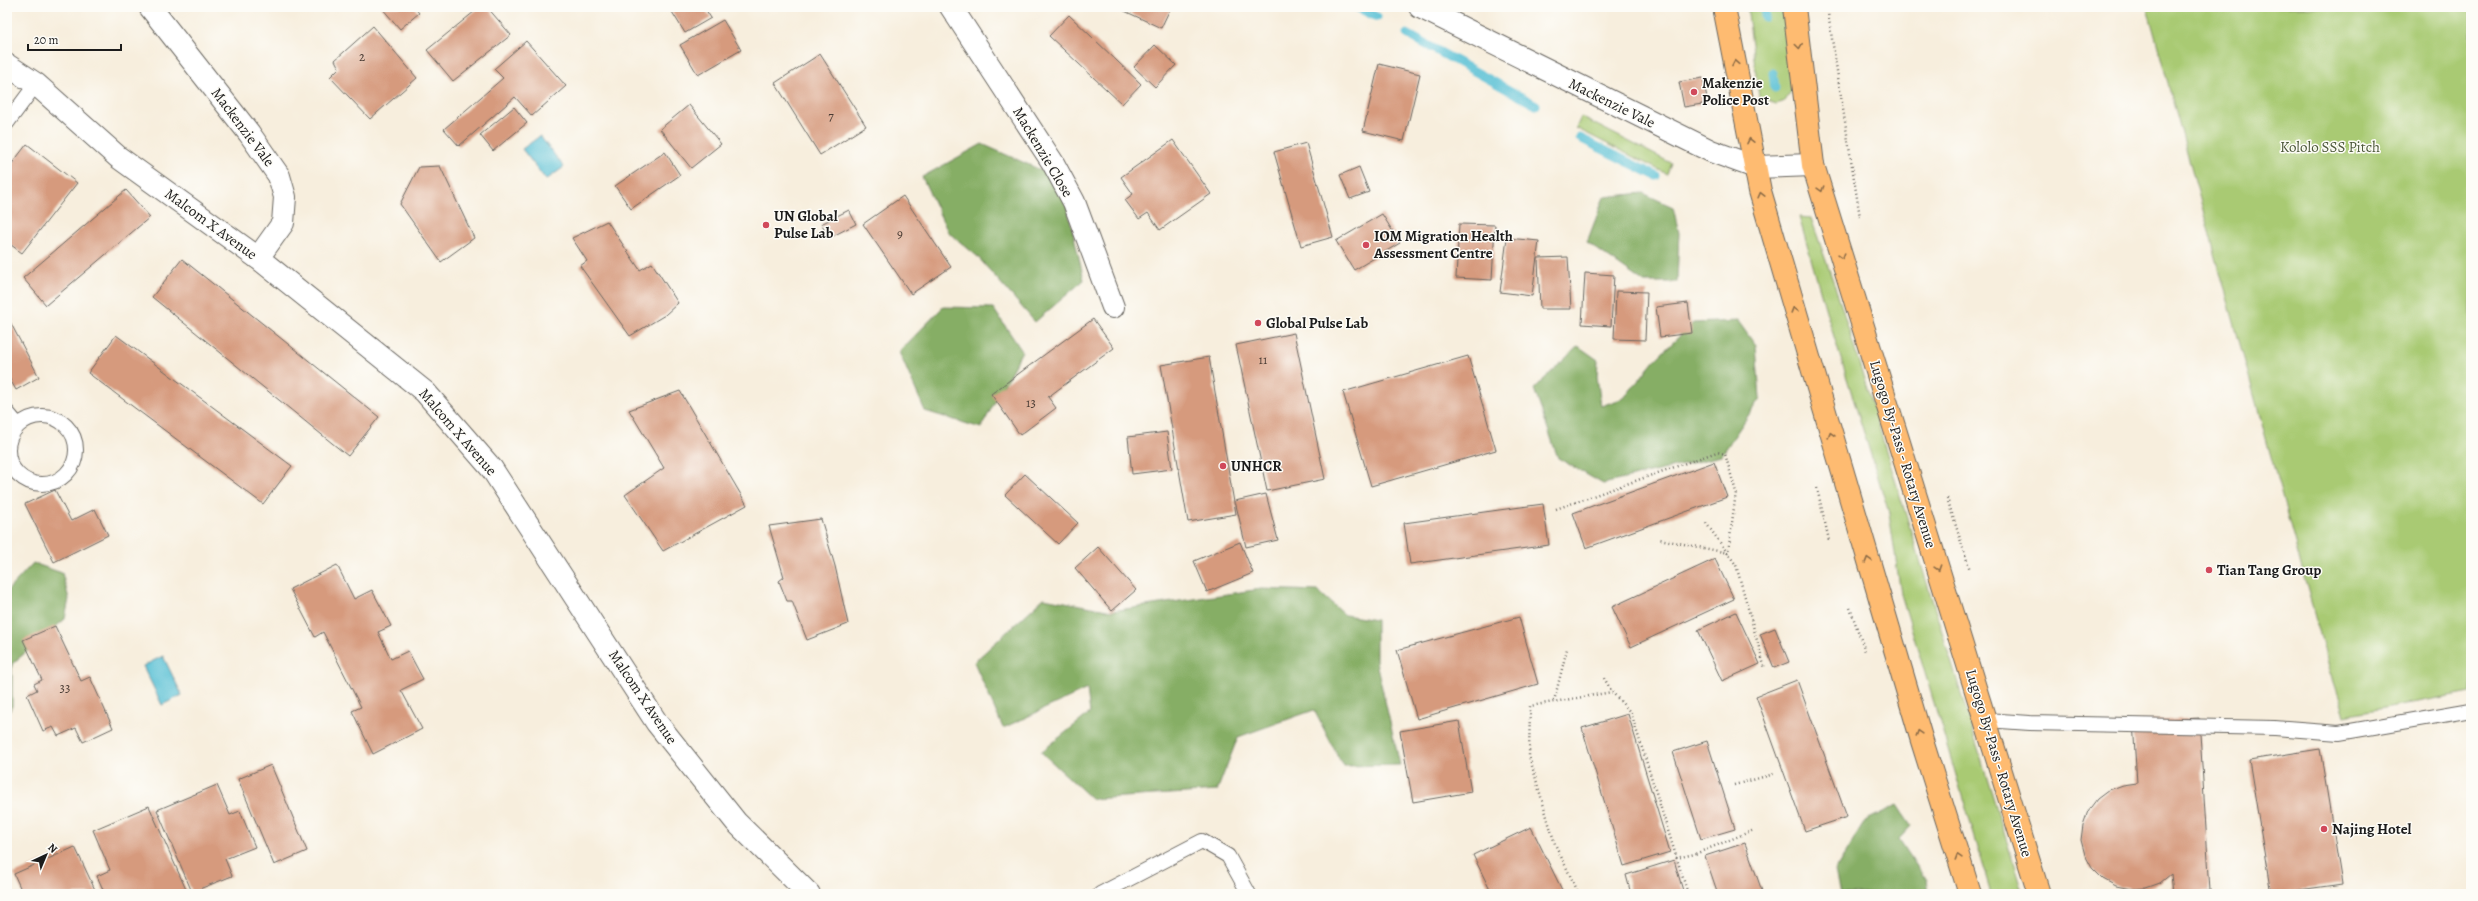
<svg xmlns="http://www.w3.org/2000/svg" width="2478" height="901" font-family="Alegreya,serif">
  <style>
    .green { fill: #a9ca73; stroke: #627348 }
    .forest { fill: #86ae65; stroke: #516540 }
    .water { fill: #57bfd4; stroke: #3a6e78 }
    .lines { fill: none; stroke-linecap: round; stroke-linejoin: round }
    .stream { stroke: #57bfd4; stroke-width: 9 }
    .building { fill: #d69a7d }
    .service-casing { stroke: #696660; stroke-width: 16 }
    .minor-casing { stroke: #696660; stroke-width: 24 }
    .primary-casing { stroke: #696660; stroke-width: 24 }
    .path { stroke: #696660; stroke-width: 2.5; stroke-dasharray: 1 3; stroke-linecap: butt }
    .service { stroke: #fff; stroke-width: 14 }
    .minor { stroke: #fff; stroke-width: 22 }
    .primary { stroke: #febb71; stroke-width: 22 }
    .oneway { stroke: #8d6c46 }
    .poi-dot { fill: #d1495b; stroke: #fdfcf7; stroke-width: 1.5 }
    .labels { text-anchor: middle; stroke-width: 3; stroke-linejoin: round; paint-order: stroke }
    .number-label { font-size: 13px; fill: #4a3c34 }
    .poi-label { font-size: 15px; font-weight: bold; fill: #1c1c1c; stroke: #fdfcf7; text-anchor: start }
    .street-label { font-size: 15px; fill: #1c1c1c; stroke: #fdfcf7 }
    .park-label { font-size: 15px; fill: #4d593a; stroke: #fdfcf7 }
  </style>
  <rect width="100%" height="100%" fill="#fdfcf7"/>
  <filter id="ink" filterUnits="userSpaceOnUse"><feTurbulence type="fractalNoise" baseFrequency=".025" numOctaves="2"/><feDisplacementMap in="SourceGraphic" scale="8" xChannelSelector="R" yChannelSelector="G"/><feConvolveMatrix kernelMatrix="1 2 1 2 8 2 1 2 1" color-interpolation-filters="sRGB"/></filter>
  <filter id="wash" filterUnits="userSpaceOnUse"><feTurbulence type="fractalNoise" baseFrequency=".012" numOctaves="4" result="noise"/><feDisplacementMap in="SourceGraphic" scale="16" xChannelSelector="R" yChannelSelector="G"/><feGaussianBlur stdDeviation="0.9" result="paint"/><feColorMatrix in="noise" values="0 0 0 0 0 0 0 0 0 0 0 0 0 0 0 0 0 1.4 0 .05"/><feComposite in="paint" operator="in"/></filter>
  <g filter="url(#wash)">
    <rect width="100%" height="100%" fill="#f7eedd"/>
    <!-- green -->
    <g class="green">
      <polygon points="1747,7 1782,7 1794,87 1785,101 1775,104 1759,97"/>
      <polygon points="2147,7 2471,7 2471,692 2345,715 2329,667"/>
      <polygon points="1581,117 1671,163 1667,174 1576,128"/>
      <polygon points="1799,217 1811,218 1838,295 2023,894 1992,894 1901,594 1889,513 1826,311"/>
    </g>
    <!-- forest -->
    <g class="forest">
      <polygon points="982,144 1061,179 1084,280 1035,322 977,256 948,232 922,177"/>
      <polygon points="1643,193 1673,207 1679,233 1677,282 1643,282 1587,242 1604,197"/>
      <polygon points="943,307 993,308 1022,351 981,428 925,411 899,352"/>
      <polygon points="1738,321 1756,346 1760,398 1721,456 1603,484 1558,458 1534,389 1578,346 1598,360 1597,376 1601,406 1624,398 1655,360 1693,323"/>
      <polygon points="33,563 62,573 69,599 65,619 12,664 12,706 7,716 7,591"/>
      <polygon points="1261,589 1318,591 1345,615 1376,620 1376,662 1400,765 1343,766 1314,710 1238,737 1217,791 1092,799 1041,752 1090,713 1087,689 1003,728 974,662 1044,598 1112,611"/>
      <polygon points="1897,805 1911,826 1899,839 1926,880 1928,894 1840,894 1835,871 1865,821"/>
    </g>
    <!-- water -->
    <g class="water">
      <polygon points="540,136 564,167 546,180 522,149"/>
      <polygon points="163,656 182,695 162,705 143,666"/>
    </g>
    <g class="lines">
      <!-- stream -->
      <g class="stream">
        <polyline points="1356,7 1377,17"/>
        <polyline points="1765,7 1765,17"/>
        <polyline points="1407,34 1536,105"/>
        <polyline points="1773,73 1775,88"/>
        <polyline points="1580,138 1656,176"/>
      </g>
    </g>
    <g id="blocks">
      <!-- building -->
      <g class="building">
        <polygon points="381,7 414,7 419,13 400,29"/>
        <polygon points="480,7 487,7 511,35 453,81 427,50"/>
        <polygon points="669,7 704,7 711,18 685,33"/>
        <polygon points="1116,7 1171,7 1161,28"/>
        <polygon points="1069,15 1141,84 1122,104 1049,36"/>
        <polygon points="723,20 741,50 698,75 680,45"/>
        <polygon points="373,26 417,78 370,119 330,77 339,68 335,60"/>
        <polygon points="526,41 566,86 532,116 515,97 459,146 444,129 503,78 494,69"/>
        <polygon points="1155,45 1176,65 1155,87 1134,67"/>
        <polygon points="820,54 866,126 820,155 775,83"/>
        <polygon points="1379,64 1420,74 1404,141 1363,131"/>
        <polygon points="1703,78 1708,103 1684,107 1679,82"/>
        <polygon points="689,105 721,144 691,168 660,129"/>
        <polygon points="514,107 527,123 493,151 480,135"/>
        <polygon points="1173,140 1211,194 1160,230 1148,213 1139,219 1125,200 1133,194 1121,177"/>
        <polygon points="1306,143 1333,237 1301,246 1274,152"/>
        <polygon points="27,144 77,183 22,253 7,242 7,170"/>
        <polygon points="665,152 680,175 631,209 615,186"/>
        <polygon points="440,166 474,238 441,262 400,204 419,167"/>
        <polygon points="1359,167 1369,192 1350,199 1340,175"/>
        <polygon points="126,190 150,217 46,305 23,278"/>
        <polygon points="903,196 951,267 911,294 863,224"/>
        <polygon points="849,210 856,224 829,238 821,224"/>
        <polygon points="1382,214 1400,243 1354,270 1336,241"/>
        <polygon points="607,221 640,270 652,263 678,303 665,315 630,336 580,266 587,261 572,238"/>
        <polygon points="1459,224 1495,225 1492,280 1456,278"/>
        <polygon points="1507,238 1539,241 1532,296 1500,292"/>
        <polygon points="1568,257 1571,309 1540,309 1538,258"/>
        <polygon points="182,259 379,417 348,456 152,297"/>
        <polygon points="1585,273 1614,275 1611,326 1582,324"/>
        <polygon points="1616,291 1647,292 1645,340 1614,339"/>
        <polygon points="1688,303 1692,333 1660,337 1656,307"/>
        <polygon points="7,316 39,377 16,390 7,374"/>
        <polygon points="1093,319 1114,348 1048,397 1056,408 1020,435 991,394"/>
        <polygon points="1294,333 1325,479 1267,491 1236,345"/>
        <polygon points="116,335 292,466 263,504 88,373"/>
        <polygon points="1468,356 1496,450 1371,486 1343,392"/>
        <polygon points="1209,357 1236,514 1188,522 1161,365"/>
        <polygon points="680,391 747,505 663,551 625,495 664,468 629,410"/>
        <polygon points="1167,432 1172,469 1132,474 1128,437"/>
        <polygon points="1714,462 1727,497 1586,548 1573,513"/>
        <polygon points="1025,474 1078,523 1058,544 1005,495"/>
        <polygon points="55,490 71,521 95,509 108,535 54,562 25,504"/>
        <polygon points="1266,494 1278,540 1246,547 1235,501"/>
        <polygon points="1543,504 1549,545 1410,564 1404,523"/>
        <polygon points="821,519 835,566 848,624 807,640 792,601 787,601 779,581 784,577 769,526"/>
        <polygon points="1240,542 1253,573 1207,592 1194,561"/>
        <polygon points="1098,547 1136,590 1112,611 1075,568"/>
        <polygon points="1715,559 1734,599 1631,647 1612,607"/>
        <polygon points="337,565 354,599 372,590 391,626 378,632 391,659 408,651 423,679 401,690 422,729 373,754 352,711 361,707 323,632 315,637 290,589"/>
        <polygon points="1736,612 1760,664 1722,681 1698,630"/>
        <polygon points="1519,617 1538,684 1417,719 1397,650"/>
        <polygon points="55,626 81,681 90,677 113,728 83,742 76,728 58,736 53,727 43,731 27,695 37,690 34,684 42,680 23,640"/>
        <polygon points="1775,628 1789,662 1774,668 1760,634"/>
        <polygon points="1797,680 1847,817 1805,831 1756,696"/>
        <polygon points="1628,714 1670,852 1624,866 1582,728"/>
        <polygon points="2199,718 2210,891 2173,894 2171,874 2160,883 2146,888 2131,889 2116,886 2103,879 2092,868 2085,855 2081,840 2083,825 2088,811 2097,799 2109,790 2123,785 2137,783 2133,722"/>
        <polygon points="1459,721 1471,792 1413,802 1400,731"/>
        <polygon points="1707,741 1735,829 1701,839 1673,752"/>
        <polygon points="2320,749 2342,884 2271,894 2249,760"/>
        <polygon points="271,765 307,851 274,865 238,779"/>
        <polygon points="217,785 230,815 240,811 255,847 225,859 232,876 192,892 157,810"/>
        <polygon points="149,806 188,894 105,894 97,876 110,870 93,830"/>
        <polygon points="1531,827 1564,894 1492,894 1473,855"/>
        <polygon points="1745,843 1763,894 1718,894 1705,856"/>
        <polygon points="75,847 97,894 23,894 14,874"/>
        <polygon points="1674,860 1684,894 1631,894 1626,875"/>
      </g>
    </g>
  </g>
  <g filter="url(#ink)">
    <use href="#blocks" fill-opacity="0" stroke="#696660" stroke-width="1"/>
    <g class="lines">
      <defs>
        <g id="service">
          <polyline points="7,123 36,84"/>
          <polyline points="7,412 18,425"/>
          <circle cx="42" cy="450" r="34"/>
          <polyline points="1986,720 2030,723 2275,728 2339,733 2471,710"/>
          <polyline points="1100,894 1202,841 1228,856 1249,894"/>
        </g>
        <g id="minor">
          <polyline points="150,7 249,133 279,176 285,197 283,223 258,258"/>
          <polyline points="951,7 1053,163 1074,202 1113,307"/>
          <polyline points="1420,7 1711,151 1755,167 1813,165"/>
          <polyline points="7,65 36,84 118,157 258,258 425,392 492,469 657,723 736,822 809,894"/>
        </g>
        <g id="primary">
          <polyline points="1724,7 1760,191 1922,741 1970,894"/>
          <polyline points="1794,7 1813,165 2039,894"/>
        </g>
      </defs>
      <!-- service casing -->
      <use href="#service" class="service-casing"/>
      <!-- minor casing -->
      <use href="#minor" class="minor-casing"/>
      <!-- primary casing -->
      <use href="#primary" class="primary-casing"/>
      <!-- path -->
      <g class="path">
        <polyline points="1827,7 1860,217"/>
        <polyline points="1817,488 1829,540"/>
        <polyline points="1947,498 1970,570"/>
        <polyline points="1556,509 1717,452 1725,454 1736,492 1728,553 1659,539"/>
        <polyline points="1706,523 1736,565 1765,669"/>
        <polyline points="1850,608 1865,651"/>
        <polyline points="1604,678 1612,692 1631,713 1688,894"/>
        <polyline points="1554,701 1567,649"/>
        <polyline points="1734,785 1774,774"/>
        <polyline points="1676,858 1695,854 1754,830"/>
        <polyline points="1579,894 1555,844 1529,756 1530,706 1612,692"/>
      </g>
      <!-- service -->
      <use href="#service" class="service"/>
      <!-- minor -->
      <use href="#minor" class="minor"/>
      <!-- primary -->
      <use href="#primary" class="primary"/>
    </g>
    <!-- one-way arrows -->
    <defs><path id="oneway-chevron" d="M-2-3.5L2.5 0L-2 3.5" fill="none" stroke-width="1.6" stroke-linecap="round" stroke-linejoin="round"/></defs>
    <g class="oneway">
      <use href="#oneway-chevron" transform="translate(1799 46) rotate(83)"/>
      <use href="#oneway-chevron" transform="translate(1735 63) rotate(-101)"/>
      <use href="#oneway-chevron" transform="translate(1750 141) rotate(-102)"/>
      <use href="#oneway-chevron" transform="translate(1821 189) rotate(73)"/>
      <use href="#oneway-chevron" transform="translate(1761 195) rotate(-104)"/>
      <use href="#oneway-chevron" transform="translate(1842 256) rotate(73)"/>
      <use href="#oneway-chevron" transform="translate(1794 310) rotate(-106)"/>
      <use href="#oneway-chevron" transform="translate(1831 435) rotate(-106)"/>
      <use href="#oneway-chevron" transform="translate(1868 560) rotate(-106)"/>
      <use href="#oneway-chevron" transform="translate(1938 568) rotate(72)"/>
      <use href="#oneway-chevron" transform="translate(1919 733) rotate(-107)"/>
      <use href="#oneway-chevron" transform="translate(1958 857) rotate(-107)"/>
    </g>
  </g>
  <!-- markers -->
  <g class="poi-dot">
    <circle cx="1694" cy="92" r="4"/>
    <circle cx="766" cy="225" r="4"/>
    <circle cx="1366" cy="245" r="4"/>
    <circle cx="1258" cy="323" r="4"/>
    <circle cx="1223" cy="466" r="4"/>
    <circle cx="2209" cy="570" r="4"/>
    <circle cx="2324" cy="829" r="4"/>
  </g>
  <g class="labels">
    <!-- number labels -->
    <g class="number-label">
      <text x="362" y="61">2</text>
      <text x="831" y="120">7</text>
      <text x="900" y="238">9</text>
      <text x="1263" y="364">11</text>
      <text x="1031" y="407">13</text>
      <text x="65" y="692">33</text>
    </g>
    <!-- poi labels -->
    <g class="poi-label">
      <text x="1702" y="88">Makenzie<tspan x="1702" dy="17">Police Post</tspan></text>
      <text x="774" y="221">UN Global<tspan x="774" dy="17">Pulse Lab</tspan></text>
      <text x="1374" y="241">IOM Migration Health<tspan x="1374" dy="17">Assessment Centre</tspan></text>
      <text x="1266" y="328">Global Pulse Lab</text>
      <text x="1231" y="471">UNHCR</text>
      <text x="2217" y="575">Tian Tang Group</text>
      <text x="2332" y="834">Najing Hotel</text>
    </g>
    <!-- street labels -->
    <g class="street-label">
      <text transform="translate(1612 103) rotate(26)" y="5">Mackenzie Vale</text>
      <text transform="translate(243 127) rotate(53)" y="5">Mackenzie Vale</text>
      <text transform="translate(1043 152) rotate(59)" y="5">Mackenzie Close</text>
      <text transform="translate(211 224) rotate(36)" y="5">Malcom X Avenue</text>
      <text transform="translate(458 432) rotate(49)" y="5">Malcom X Avenue</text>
      <text transform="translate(1903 454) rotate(73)" y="5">Lugogo By-Pass - Rotary Avenue</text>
      <text transform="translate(643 697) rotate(56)" y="5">Malcom X Avenue</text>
      <text transform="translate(1999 763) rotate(73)" y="5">Lugogo By-Pass - Rotary Avenue</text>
    </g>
    <!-- park labels -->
    <g class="park-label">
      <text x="2330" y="152">Kololo SSS Pitch</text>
    </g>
  </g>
  <!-- margin -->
  <rect width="2478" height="901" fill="none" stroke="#fdfcf7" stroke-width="24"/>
  <!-- north arrow -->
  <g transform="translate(46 855) rotate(44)" stroke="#fdfcf7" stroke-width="3" paint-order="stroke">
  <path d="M0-3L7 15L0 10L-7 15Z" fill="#1c1c1c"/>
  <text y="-6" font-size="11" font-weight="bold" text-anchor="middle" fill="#1c1c1c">N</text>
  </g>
  <!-- scale -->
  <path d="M28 44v6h93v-6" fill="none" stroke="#1c1c1c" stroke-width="2"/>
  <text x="34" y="44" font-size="12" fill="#1c1c1c" stroke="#fdfcf7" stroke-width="3" paint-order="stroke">20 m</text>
</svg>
